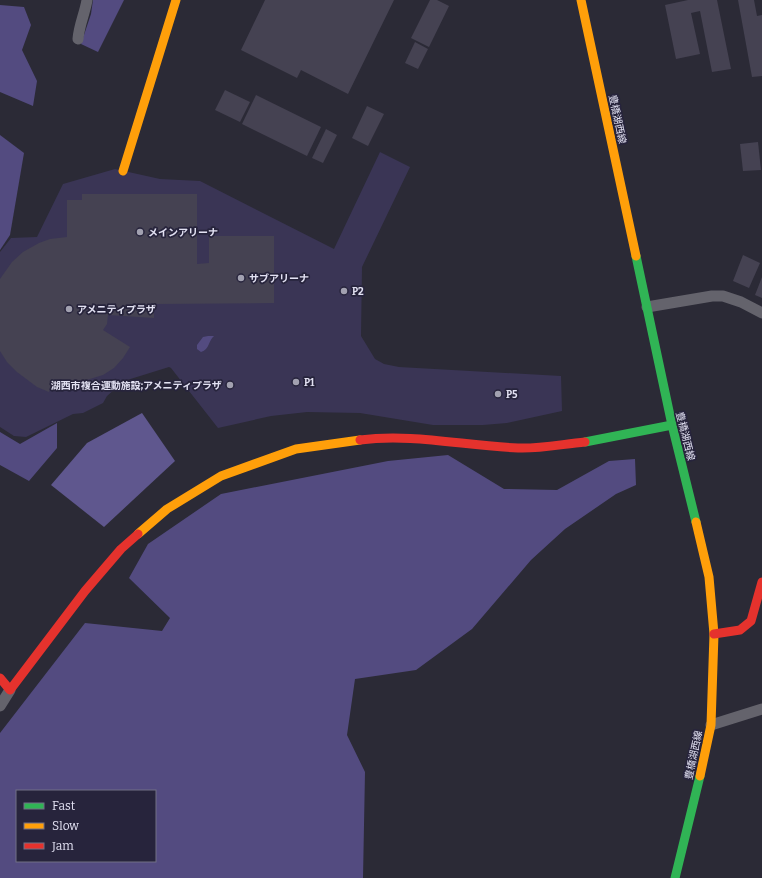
<svg xmlns="http://www.w3.org/2000/svg" width="762" height="878" font-family="Bitter,'Noto Sans JP',serif">
  <style>
    .green { fill: #3a3555 }
    .forest { fill: #534b80; fill-rule: evenodd }
    .water { fill: #5f578e }
    .building { fill: #454252 }
    .lines { fill: none; stroke-linecap: round; stroke-linejoin: round }
    .street { stroke: #64636c; stroke-width: 11 }
    .fast { stroke: #30b455; stroke-width: 9 }
    .slow { stroke: #ff9f0a; stroke-width: 9 }
    .jam { stroke: #e5322d; stroke-width: 9 }
    .poi-dot { fill: #a2a1b0; stroke: #27243c; stroke-width: 1.5 }
    .labels { text-anchor: middle; stroke-width: 3.5; stroke-linejoin: round; paint-order: stroke }
    .street-label { font-size: 10px; fill: #e2e1f2; stroke: #27243c }
    .poi-label { font-size: 10px; font-weight: bold; fill: #e2e1f2; stroke: #27243c; text-anchor: start }
  </style>
  <rect width="100%" height="100%" fill="#2b2a36"/>
  <!-- green -->
  <polygon class="green" points="380,152 410,167 362,267 361,336 375,359 384,364 399,367 561,376 562,411 507,423 483,425 433,425 360,413 307,412 271,416 218,428 171,368 169,367 124,381 107,396 103,403 83,413 73,414 26,437 14,436 0,427 0,252 11,238 37,237 63,184 115,169 160,179 200,181 334,249"/>
  <!-- forest -->
  <g class="forest">
    <polygon points="93,0 124,0 98,52 81,44 91,14"/>
    <polygon points="0,5 24,7 31,25 22,50 37,81 33,106 0,92"/>
    <polygon points="0,135 24,153 10,235 0,250"/>
    <path d="M 208,336 L 214,336 C 208,341 210,349 201,352 L 197,349 L 197,345 L 203,337 Z"/>
    <polygon points="57,423 57,448 29,481 0,465 0,432 20,444"/>
    <path d="M 448,455 L 504,489 L 557,490 L 609,461 L 635,459 L 636,485 L 616,494 L 565,529 L 531,560 L 472,629 L 416,670 L 355,679 L 347,735 L 365,772 L 363,878 L 0,878 L 0,733 L 85,623 L 162,631 L 170,618 L 129,578 L 148,544 L 221,494 L 388,461 ZM 17,791 L 155,791 L 155,861 L 17,861 Z"/>
  </g>
  <!-- water -->
  <polygon class="water" points="142,413 175,461 104,527 51,485 87,443"/>
  <!-- building -->
  <g class="building">
    <polygon points="265,0 394,0 348,94 301,70 297,78 241,50"/>
    <polygon points="430,0 437,0 449,6 429,47 411,38"/>
    <polygon points="688,0 717,0 731,69 712,72 700,11 691,13 700,54 676,59 665,5"/>
    <polygon points="738,0 754,0 757,16 762,15 762,76 752,77"/>
    <polygon points="415,42 428,49 418,69 405,63"/>
    <polygon points="225,90 250,102 240,122 215,110"/>
    <polygon points="256,95 321,127 307,156 242,124"/>
    <polygon points="367,106 384,114 368,146 352,138"/>
    <polygon points="326,129 337,135 323,163 312,158"/>
    <polygon points="758,142 761,170 743,171 740,144"/>
    <polygon points="82,194 197,194 197,264 209,263 209,236 274,236 274,303 154,304 154,318 108,315 107,324 103,330 130,347 123,358 114,368 103,375 80,382 67,382 52,380 49,392 37,387 17,372 7,362 0,351 0,279 12,262 23,252 39,243 50,239 67,237 67,200 82,200"/>
    <polygon points="743,255 760,263 749,288 733,281"/>
    <polygon points="762,277 762,298 755,295"/>
  </g>
  <g class="lines">
    <!-- street -->
    <g class="street">
      <path d="M 78,39 C 79,25 85,13 87,0"/>
      <polyline points="647,307 712,296 723,296 741,302 762,313"/>
      <polyline points="0,706 10,690"/>
      <polyline points="711,725 762,709"/>
    </g>
    <!-- fast -->
    <g class="fast">
      <polyline points="636,256 672,425 696,522"/>
      <polyline points="585,442 672,425"/>
      <polyline points="675,878 700,776"/>
    </g>
    <!-- slow -->
    <g class="slow">
      <polyline points="581,0 636,256"/>
      <polyline points="123,171 176,0"/>
      <polyline points="696,522 709,577 714,634 711,725 700,776"/>
      <polyline points="138,534 167,509 221,476 296,449 360,440"/>
    </g>
    <!-- jam -->
    <g class="jam">
      <path d="M 360,440 C 412,433 465,446 518,448 C 539,449 563,444 585,442"/>
      <polyline points="714,634 740,630 751,621 762,582"/>
      <polyline points="0,678 10,690 85,591 121,549 138,534"/>
    </g>
  </g>
  <!-- markers -->
  <g class="poi-dot">
    <circle cx="140" cy="232" r="4"/>
    <circle cx="241" cy="278" r="4"/>
    <circle cx="344" cy="291" r="4"/>
    <circle cx="69" cy="309" r="4"/>
    <circle cx="296" cy="382" r="4"/>
    <circle cx="230" cy="385" r="4"/>
    <circle cx="498" cy="394" r="4"/>
  </g>
  <g class="labels">
    <!-- street labels -->
    <g class="street-label">
      <text transform="translate(618 119) rotate(78)" y="4">豊橋湖西線</text>
      <text transform="translate(686 436) rotate(76)" y="4">豊橋湖西線</text>
      <text transform="translate(693 755) rotate(-78)" y="4">豊橋湖西線</text>
    </g>
    <!-- poi labels -->
    <g class="poi-label">
      <text x="148" y="236">メインアリーナ</text>
      <text x="249" y="282">サブアリーナ</text>
      <text x="352" y="295">P2</text>
      <text x="77" y="313">アメニティプラザ</text>
      <text x="304" y="386">P1</text>
      <text x="222" y="389" text-anchor="end">湖西市複合運動施設;アメニティプラザ</text>
      <text x="506" y="398">P5</text>
    </g>
  </g>
  <!-- legend -->
  <rect x="16" y="790" width="140" height="72" fill="#27243c" stroke="#727085"/>
  <rect x="24" y="803" width="20" height="6" fill="#30b455" stroke="#727085"/>
  <text x="52" y="810" font-size="12" fill="#e2e1f2">Fast</text>
  <rect x="24" y="823" width="20" height="6" fill="#ff9f0a" stroke="#727085"/>
  <text x="52" y="830" font-size="12" fill="#e2e1f2">Slow</text>
  <rect x="24" y="843" width="20" height="6" fill="#e5322d" stroke="#727085"/>
  <text x="52" y="850" font-size="12" fill="#e2e1f2">Jam</text>
</svg>
